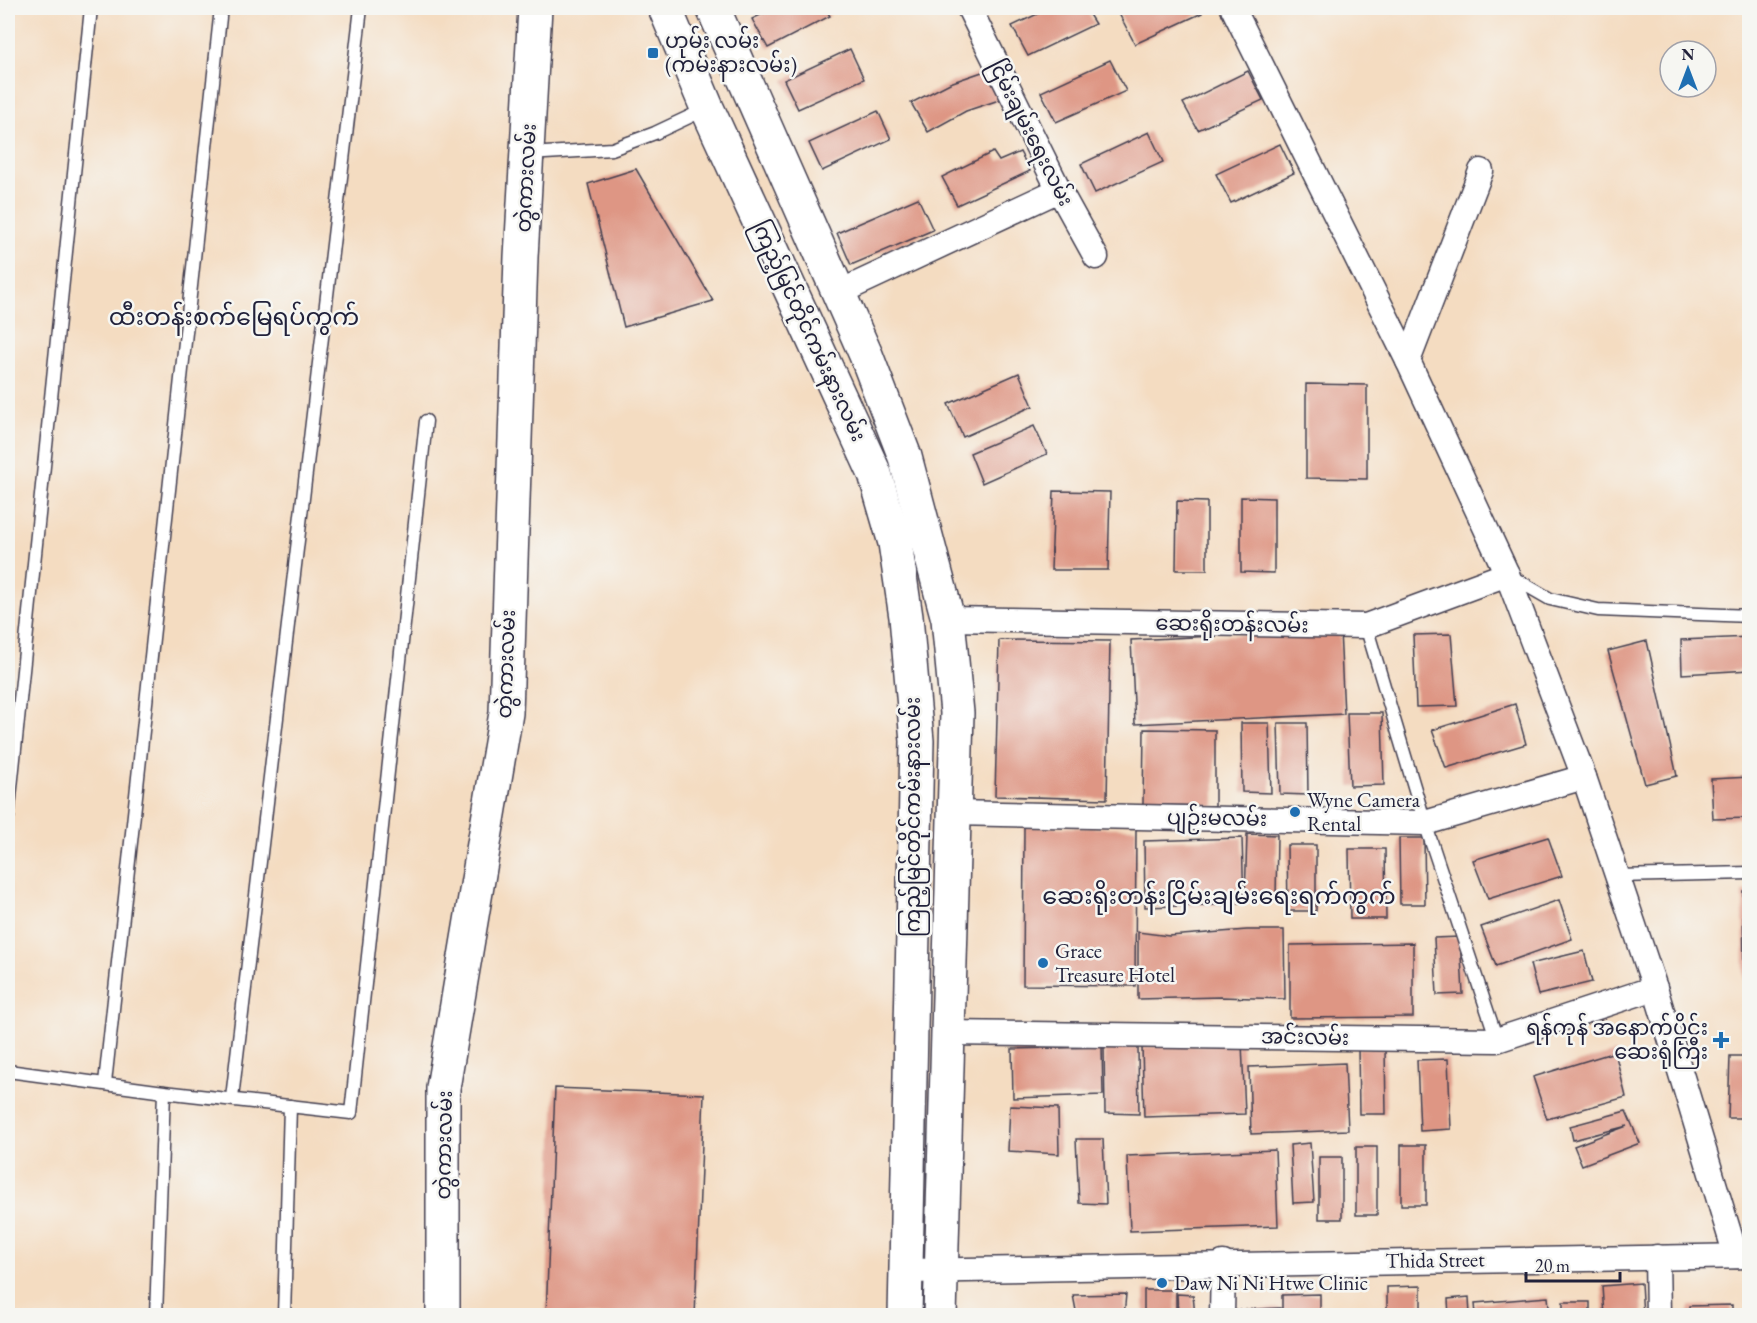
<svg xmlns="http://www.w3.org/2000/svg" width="1757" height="1323" font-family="'EB Garamond','Noto Sans Myanmar',serif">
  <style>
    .building { fill: #de9684 }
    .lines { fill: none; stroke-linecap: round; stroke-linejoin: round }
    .lane-casing { stroke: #423e4f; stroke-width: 15 }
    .street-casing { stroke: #423e4f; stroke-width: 27 }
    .secondary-casing { stroke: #423e4f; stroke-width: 36 }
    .primary-casing { stroke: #423e4f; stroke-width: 36 }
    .lane { stroke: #fff; stroke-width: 12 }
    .street { stroke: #fff; stroke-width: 24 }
    .secondary { stroke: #fff; stroke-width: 33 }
    .primary { stroke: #fff; stroke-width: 33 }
    .poi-dot { fill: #1f6fb2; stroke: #f6f6f2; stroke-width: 2 }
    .labels { text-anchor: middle; stroke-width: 5; stroke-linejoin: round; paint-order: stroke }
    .poi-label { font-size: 21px; fill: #22223b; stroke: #f6f6f2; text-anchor: start }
    .street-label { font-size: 21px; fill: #22223b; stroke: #f6f6f2 }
    .quarter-label { font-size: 24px; fill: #22223b; stroke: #f6f6f2 }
  </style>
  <rect width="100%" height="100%" fill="#f6f6f2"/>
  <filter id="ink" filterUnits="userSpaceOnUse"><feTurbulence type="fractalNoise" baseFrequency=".0167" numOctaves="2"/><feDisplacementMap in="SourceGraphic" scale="12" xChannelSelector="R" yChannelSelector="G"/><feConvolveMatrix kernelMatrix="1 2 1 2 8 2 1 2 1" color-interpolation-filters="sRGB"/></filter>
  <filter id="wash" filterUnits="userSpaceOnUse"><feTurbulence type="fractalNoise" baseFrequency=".008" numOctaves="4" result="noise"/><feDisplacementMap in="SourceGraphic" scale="24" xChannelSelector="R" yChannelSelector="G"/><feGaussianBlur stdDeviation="1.35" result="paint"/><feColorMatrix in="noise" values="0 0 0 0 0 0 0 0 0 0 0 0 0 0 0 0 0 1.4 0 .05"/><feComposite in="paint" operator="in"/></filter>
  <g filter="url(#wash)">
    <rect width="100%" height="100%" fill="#f4dcc1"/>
    <g id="blocks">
      <!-- building -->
      <g class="building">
        <polygon points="775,8 825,8 830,16 768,48 752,19"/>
        <polygon points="1050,8 1085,8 1095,24 1028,56 1012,26"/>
        <polygon points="1116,8 1200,8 1202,13 1135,44"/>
        <polygon points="850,49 864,79 798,109 784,80"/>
        <polygon points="1110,60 1126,91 1056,122 1041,92"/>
        <polygon points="988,70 1002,99 966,111 928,132 911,103 950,83"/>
        <polygon points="1248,71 1263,100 1198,130 1183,103"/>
        <polygon points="878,111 891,139 822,171 809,143"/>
        <polygon points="1149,132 1163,162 1095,193 1081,164"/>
        <polygon points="1280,144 1294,173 1231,203 1216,174"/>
        <polygon points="993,152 999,161 1020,152 1030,171 957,205 942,177"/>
        <polygon points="636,169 713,301 624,327 588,184"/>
        <polygon points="918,198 933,230 851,265 837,233"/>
        <polygon points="1019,373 1033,406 963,437 948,404"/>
        <polygon points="1306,384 1367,385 1367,479 1306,478"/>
        <polygon points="1034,426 1047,454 982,483 970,453"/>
        <polygon points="1054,491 1110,492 1108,570 1051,570"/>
        <polygon points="1241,497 1274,498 1274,573 1241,572"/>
        <polygon points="1177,501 1207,502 1207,570 1176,570"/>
        <polygon points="1340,630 1344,714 1135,724 1131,640"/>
        <polygon points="1451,634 1457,706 1416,707 1413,635"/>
        <polygon points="1750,637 1750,670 1682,674 1681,640"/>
        <polygon points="999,640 1110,641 1107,799 995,796"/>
        <polygon points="1647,641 1677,776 1645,784 1608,651"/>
        <polygon points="1515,704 1526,744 1446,768 1432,730"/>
        <polygon points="1347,713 1382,713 1384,785 1350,786"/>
        <polygon points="1241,723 1269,723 1271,793 1242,792"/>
        <polygon points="1278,723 1307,723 1308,795 1280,794"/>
        <polygon points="1144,729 1215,730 1215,806 1143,805"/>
        <polygon points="1750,777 1750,818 1713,819 1711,779"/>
        <polygon points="1024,827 1136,828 1135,986 1023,985"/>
        <polygon points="1247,834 1277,835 1276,899 1245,899"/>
        <polygon points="1548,837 1562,876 1488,899 1473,860"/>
        <polygon points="1242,838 1244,904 1145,907 1144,841"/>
        <polygon points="1399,838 1424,838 1425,904 1400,904"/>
        <polygon points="1287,845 1316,845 1316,911 1288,911"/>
        <polygon points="1349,849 1385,849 1386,919 1350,919"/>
        <polygon points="1750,890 1750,980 1744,980 1743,891"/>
        <polygon points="1559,900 1572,939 1496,966 1481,927"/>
        <polygon points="1247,930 1284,930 1285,999 1220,997 1138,999 1138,932 1169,936"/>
        <polygon points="1460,937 1463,994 1437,995 1434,938"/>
        <polygon points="1413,943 1413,1017 1290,1018 1290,945"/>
        <polygon points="1584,951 1592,982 1538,995 1530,964"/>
        <polygon points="1242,1043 1245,1114 1144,1117 1142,1047"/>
        <polygon points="1102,1047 1103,1095 1013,1098 1012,1049"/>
        <polygon points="1104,1047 1138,1048 1139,1114 1105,1113"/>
        <polygon points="1358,1048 1385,1048 1386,1114 1359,1114"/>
        <polygon points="1615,1052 1626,1097 1547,1119 1533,1077"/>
        <polygon points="1730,1056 1750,1056 1750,1118 1728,1118"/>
        <polygon points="1448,1059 1451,1129 1420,1131 1417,1060"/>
        <polygon points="1345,1063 1348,1130 1251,1134 1249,1067"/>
        <polygon points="555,1088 704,1094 695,1316 546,1316"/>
        <polygon points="1010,1106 1058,1108 1059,1154 1008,1151"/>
        <polygon points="1626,1111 1640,1143 1582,1165 1574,1146 1627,1126 1573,1140 1570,1126"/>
        <polygon points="1076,1139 1103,1139 1106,1204 1079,1203"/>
        <polygon points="1310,1143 1314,1202 1293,1203 1290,1145"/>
        <rect x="1401" y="1145" width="25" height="60"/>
        <rect x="1356" y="1147" width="21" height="68"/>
        <polygon points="1275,1150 1278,1226 1130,1231 1127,1156"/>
        <rect x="1319" y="1157" width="23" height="62"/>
        <polygon points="1641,1283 1643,1316 1604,1316 1602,1286"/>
        <polygon points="1421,1286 1421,1316 1387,1316 1387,1287"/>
        <rect x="1144" y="1290" width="32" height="26"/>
        <polygon points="1126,1294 1124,1316 1077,1316 1073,1295"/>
        <polygon points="1177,1294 1193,1295 1195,1316 1178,1316"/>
        <polygon points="1320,1294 1320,1316 1282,1316 1282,1295"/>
        <polygon points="1469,1297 1470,1316 1449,1316 1448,1299"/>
        <polygon points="1548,1297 1550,1316 1476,1316 1475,1303"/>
        <rect x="1563" y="1302" width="27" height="14"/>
        <polygon points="1732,1305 1732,1316 1689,1316 1689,1306"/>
        <polygon points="1280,1308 1281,1316 1240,1316 1239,1310"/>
      </g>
    </g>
  </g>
  <g filter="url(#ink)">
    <use href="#blocks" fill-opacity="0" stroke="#423e4f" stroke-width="1.5"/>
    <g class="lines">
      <defs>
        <g id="lane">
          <polyline points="528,154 612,149 655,133 706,109"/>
          <polyline points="1510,576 1550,599 1598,610 1750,616"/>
          <polyline points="1366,626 1425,823 1497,1040"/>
          <polyline points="8,817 91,8"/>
          <polyline points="1617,876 1750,873"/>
          <polyline points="8,1071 164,1092 351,1113 426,421"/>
          <polyline points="105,1083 221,8"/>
          <polyline points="232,1098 361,8"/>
          <polyline points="156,1316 164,1092"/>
          <polyline points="284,1316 290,1106"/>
        </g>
        <g id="street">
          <polyline points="969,8 1059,190 1096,257"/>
          <polyline points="1233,8 1408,361 1507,574 1584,777 1655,988 1736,1256"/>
          <polyline points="838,293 1059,190"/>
          <polyline points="1408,361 1481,171"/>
          <polyline points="948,619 1366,626 1507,574"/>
          <polyline points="952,813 1425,823 1584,777"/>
          <polyline points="947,1033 1497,1040 1655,988"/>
          <polyline points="1657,1257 1658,1316"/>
          <polyline points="906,1271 1750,1256"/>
          <polyline points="1222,1316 1223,1263"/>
        </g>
        <polyline id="secondary" points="443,1316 443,1088 506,713 521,257 535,8"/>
        <g id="primary">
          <polyline points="665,8 707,108 875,474 895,543 906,617 917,741 905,1316"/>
          <polyline points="713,8 866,355 905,457 948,619 957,713 940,1316"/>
        </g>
      </defs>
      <!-- lane casing -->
      <use href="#lane" class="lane-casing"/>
      <!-- street casing -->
      <use href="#street" class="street-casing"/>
      <!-- secondary casing -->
      <use href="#secondary" class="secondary-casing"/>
      <!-- primary casing -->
      <use href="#primary" class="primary-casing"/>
      <!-- lane -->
      <use href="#lane" class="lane"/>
      <!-- street -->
      <use href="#street" class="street"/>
      <!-- secondary -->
      <use href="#secondary" class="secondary"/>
      <!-- primary -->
      <use href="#primary" class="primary"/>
    </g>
  </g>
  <!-- markers -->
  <g class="poi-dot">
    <rect x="647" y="47" width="12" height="12" rx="3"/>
    <circle cx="1295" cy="812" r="6"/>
    <circle cx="1043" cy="963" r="6"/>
    <path d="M1718 1031h6v6h6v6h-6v6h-6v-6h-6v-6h6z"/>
    <circle cx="1162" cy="1283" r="6"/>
  </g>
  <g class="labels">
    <!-- poi labels -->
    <g class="poi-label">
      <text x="665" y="48">ဟုမ်း လမ်း<tspan x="665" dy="24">(ကမ်းနားလမ်း)</tspan></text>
      <text x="1307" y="807">Wyne Camera<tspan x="1307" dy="24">Rental</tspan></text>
      <text x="1055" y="958">Grace<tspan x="1055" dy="24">Treasure Hotel</tspan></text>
      <text x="1708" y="1035" text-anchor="end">ရန်ကုန် အနောက်ပိုင်း<tspan x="1708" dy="24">ဆေးရုံကြီး</tspan></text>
      <text x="1174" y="1290">Daw Ni Ni Htwe Clinic</text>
    </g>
    <!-- street labels -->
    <g class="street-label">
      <text transform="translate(1031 133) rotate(63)" y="7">ငြိမ်းချမ်းရေးလမ်း</text>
      <text transform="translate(526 178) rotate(-87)" y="7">တွဲကားလမ်း</text>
      <text transform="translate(809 331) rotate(65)" y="7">ကြည့်မြင်တိုင်ကမ်းနားလမ်း</text>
      <text transform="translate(1232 624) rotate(1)" y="7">ဆေးရိုးတန်းလမ်း</text>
      <text transform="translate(506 664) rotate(-88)" y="7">တွဲကားလမ်း</text>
      <text transform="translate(913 817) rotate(-90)" y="7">ကြည့်မြင်တိုင်ကမ်းနားလမ်း</text>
      <text transform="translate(1217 818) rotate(1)" y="7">ပျဉ်းမလမ်း</text>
      <text transform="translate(1305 1037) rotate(1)" y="7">အင်းလမ်း</text>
      <text transform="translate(444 1145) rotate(-89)" y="7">တွဲကားလမ်း</text>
      <text transform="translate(1435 1260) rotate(-1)" y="7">Thida Street</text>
    </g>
    <!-- quarter labels -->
    <g class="quarter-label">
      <text x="234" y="325">ထီးတန်းစက်မြေရပ်ကွက်</text>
      <text x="1219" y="904">ဆေးရိုးတန်းငြိမ်းချမ်းရေးရက်ကွက်</text>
    </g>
  </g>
  <!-- margin -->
  <rect width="1757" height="1323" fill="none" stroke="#f6f6f2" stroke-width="30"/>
  <!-- north arrow -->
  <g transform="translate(1688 69)"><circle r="28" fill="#f6f6f2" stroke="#a1a1a9" stroke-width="1.5"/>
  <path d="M0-4.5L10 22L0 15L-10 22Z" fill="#1f6fb2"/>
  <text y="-9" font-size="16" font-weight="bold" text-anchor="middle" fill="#22223b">N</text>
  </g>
  <!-- scale -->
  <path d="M1526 1272v9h94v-9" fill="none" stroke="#22223b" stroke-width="3"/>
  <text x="1535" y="1272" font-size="18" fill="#22223b" stroke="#f6f6f2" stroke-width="4.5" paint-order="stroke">20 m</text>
</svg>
